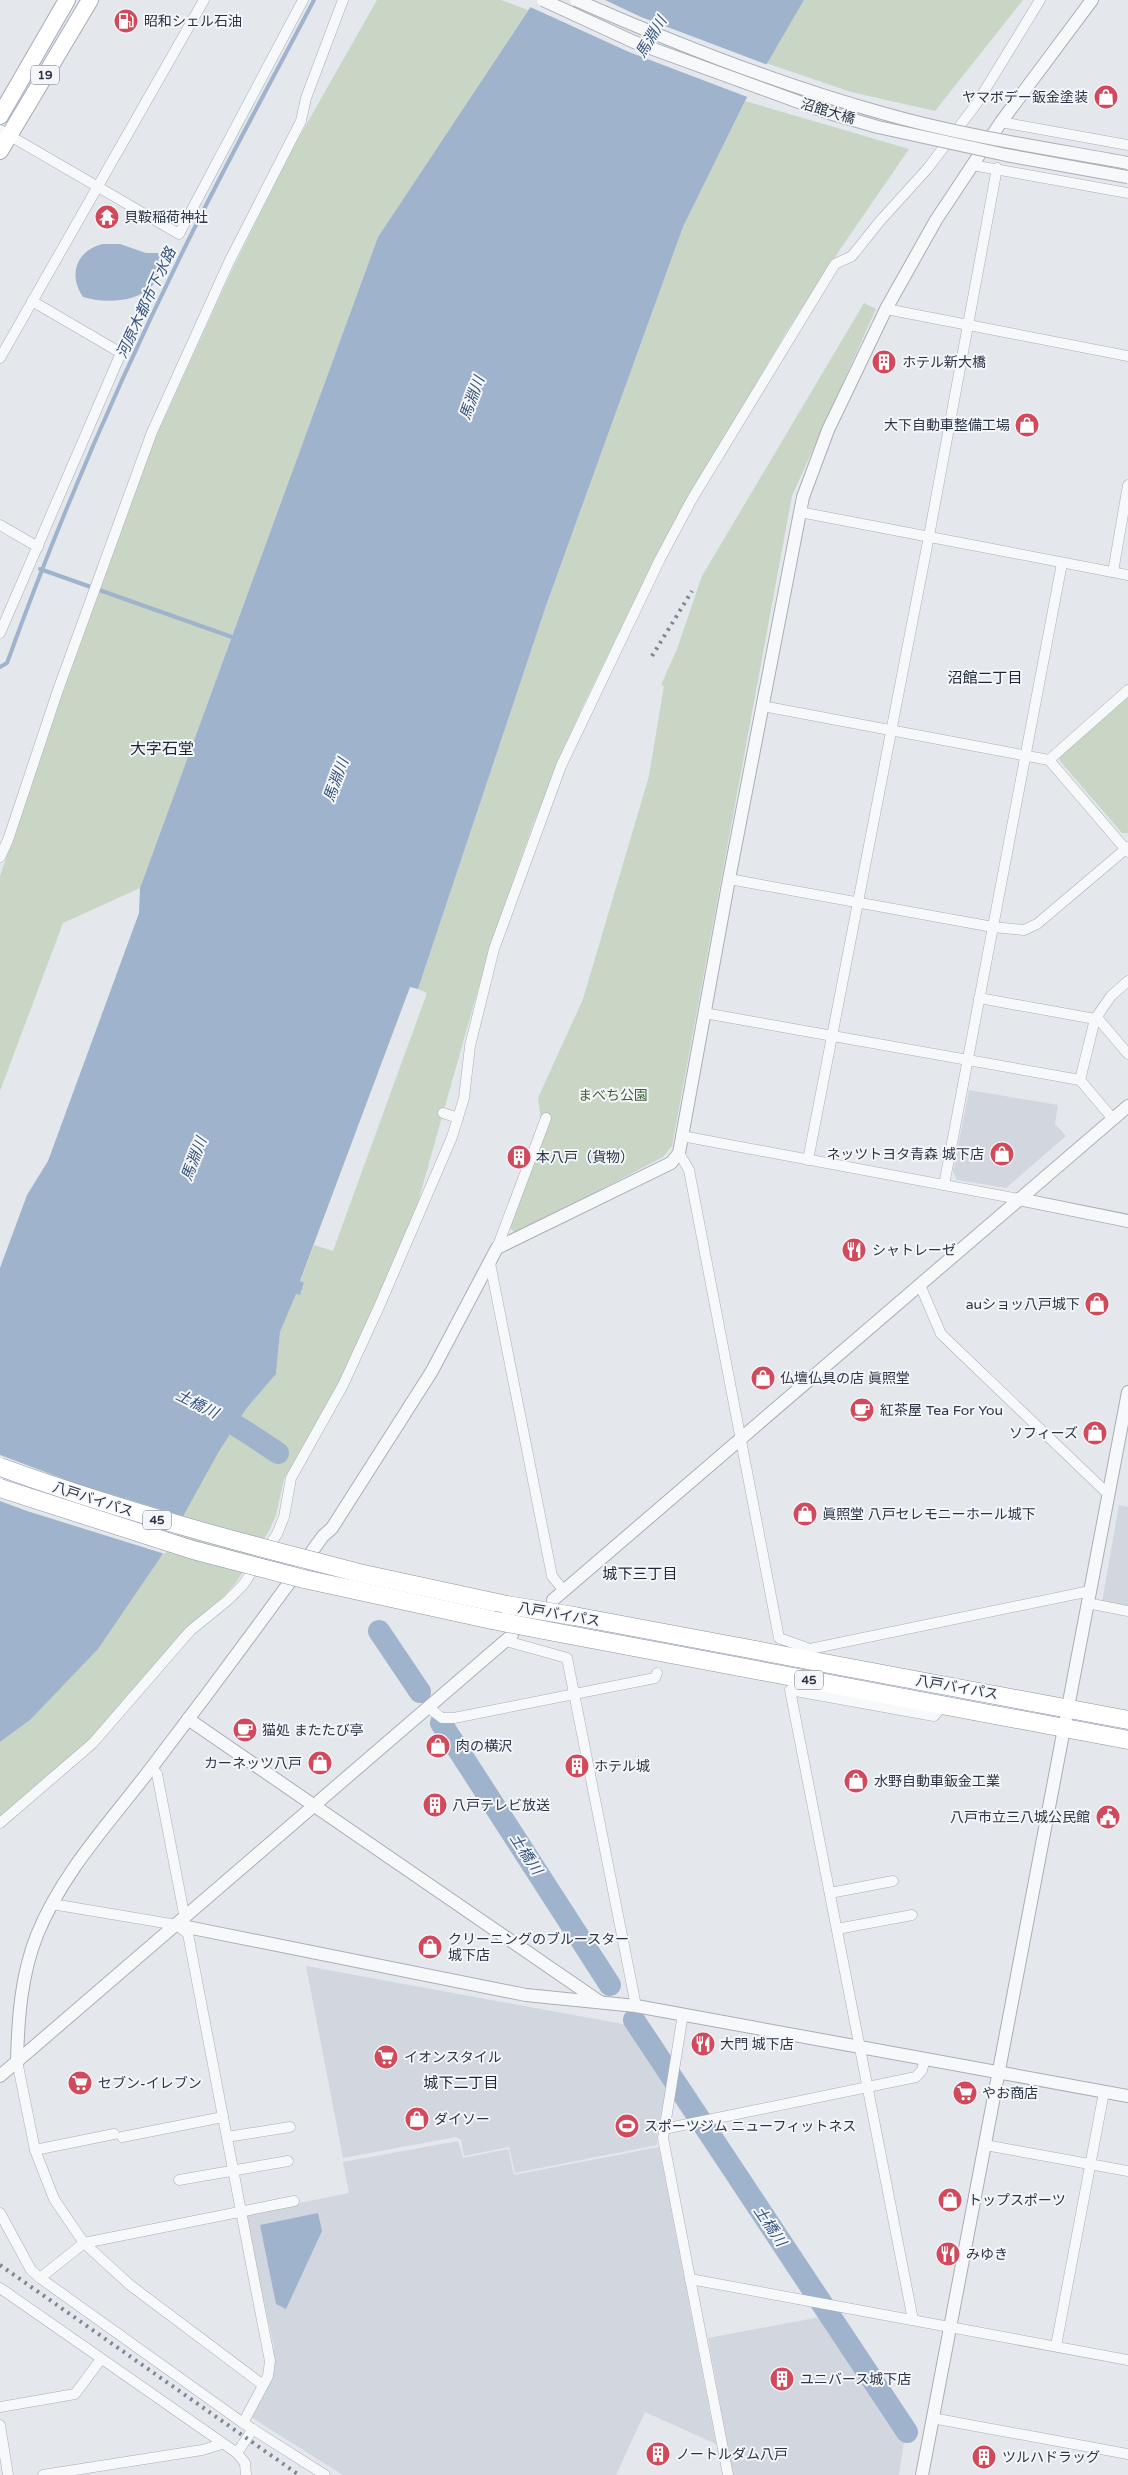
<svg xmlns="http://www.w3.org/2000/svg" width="1128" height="2475" font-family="'Varela Round','Noto Sans JP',sans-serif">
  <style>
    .built { fill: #d2d6de }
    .green { fill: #c9d6c5 }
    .water { fill: #9fb4cc }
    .pier { fill: #e4e7ec }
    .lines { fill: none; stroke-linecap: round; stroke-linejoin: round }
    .stream { stroke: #9fb4cc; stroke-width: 4 }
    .river { stroke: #9fb4cc; stroke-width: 22 }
    .minor-casing { stroke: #a9aeb7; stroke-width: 11 }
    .tertiary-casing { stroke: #a9aeb7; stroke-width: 14 }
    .primary-casing { stroke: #a3abb8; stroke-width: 18 }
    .trunk-casing { stroke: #8b94a3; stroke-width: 19 }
    .minor { stroke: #f7f8fa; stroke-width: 10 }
    .tertiary { stroke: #f7f8fa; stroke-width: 12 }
    .primary { stroke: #fff; stroke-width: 16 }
    .trunk { stroke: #fff; stroke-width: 18 }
    .rail { stroke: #7d8696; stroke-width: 4; stroke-dasharray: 2.5 5; stroke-linecap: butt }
    .tertiary-bridge-casing { stroke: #a9aeb7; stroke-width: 14; stroke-linecap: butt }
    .trunk-bridge-casing { stroke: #8b94a3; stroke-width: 19; stroke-linecap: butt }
    .tertiary-bridge { stroke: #f7f8fa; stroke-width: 12 }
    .trunk-bridge { stroke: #fff; stroke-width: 18 }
    .labels { text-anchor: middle; stroke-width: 4; stroke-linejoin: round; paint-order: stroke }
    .shield { fill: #f4f6f9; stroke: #676e7b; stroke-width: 1 }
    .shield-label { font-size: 12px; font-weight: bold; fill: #2b3445 }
    .poi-label { font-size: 14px; fill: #2b3445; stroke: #f4f6f9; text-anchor: start }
    .street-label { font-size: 14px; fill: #2b3445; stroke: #f4f6f9 }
    .park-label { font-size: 14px; fill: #3f6138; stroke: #f4f6f9 }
    .water-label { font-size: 15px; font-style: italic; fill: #34527a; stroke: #f4f6f9 }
    .neighbourhood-label { font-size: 15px; fill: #1d2536; stroke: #f4f6f9 }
    .quarter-label { font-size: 16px; fill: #1d2536; stroke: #f4f6f9 }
  </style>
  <rect width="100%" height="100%" fill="#e4e7ec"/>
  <!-- built -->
  <g class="built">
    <polygon points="969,1090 1058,1105 1055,1124 1066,1136 1006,1188 957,1180 953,1172"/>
    <polygon points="1119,1505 1128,1507 1128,1607 1102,1602"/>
    <polygon points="306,1966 628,2025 668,2080 657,2133 657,2145 515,2173 509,2147 464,2156 461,2140 456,2137 343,2158"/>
    <polygon points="458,2141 463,2158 508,2149 514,2175 659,2147 716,2444 645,2412 616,2475 343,2475 251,2417 271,2382 274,2348 245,2214 349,2193 343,2162"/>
    <polygon points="820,2317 904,2442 899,2475 733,2475 708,2338"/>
  </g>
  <!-- green -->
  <g class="green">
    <polygon points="377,0 501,0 528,10 378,237 140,888 63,923 0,1091 0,876 61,698 154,441 233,268 293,148"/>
    <polygon points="804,0 1023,0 935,111 851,92 766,63"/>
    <polygon points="745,101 909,149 839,251 787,331 689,497 656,556 581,710 533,824 490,947 416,1209 375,1307 339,1383 284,1479 276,1515 269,1531 237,1581 224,1596 186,1628 90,1740 0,1818 0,1742 30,1720 218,1453 246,1409 276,1374 280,1332 296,1293 300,1295 304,1284 300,1282 314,1245 333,1251 427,993 418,989 547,603 683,227"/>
    <polygon points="864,303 876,309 792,496 672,1146 663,1157 516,1234 509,1227 541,1120 538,1098 583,999 649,776 664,686 661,685 677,649 702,576"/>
    <polygon points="1128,696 1128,833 1122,833 1060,761 1060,756"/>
  </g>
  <!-- water -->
  <g class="water">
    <polygon points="535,0 804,0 745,101 683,227 547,603 418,989 410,987 300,1281 304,1283 300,1295 296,1294 280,1332 276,1374 246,1409 218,1453 160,1558 98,1649 30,1720 0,1742 0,1268 27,1195 48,1161 139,913 140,888 378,237"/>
    <path d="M 103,244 L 120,244 L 146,253 L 158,253 L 162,263 C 159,271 157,282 150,288 C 134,303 102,303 83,297 C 68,276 76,250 103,244 Z"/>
    <polygon points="318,2213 322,2231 286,2309 276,2304 260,2225"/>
  </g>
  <!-- pier -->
  <g class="pier">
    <polygon points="532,0 605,0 641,17 768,65 750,98 629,52 528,6"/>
    <polygon points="0,1455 77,1484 186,1517 165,1554 27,1511 0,1501"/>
  </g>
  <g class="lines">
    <!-- stream -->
    <g class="stream">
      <polyline points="40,569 232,637"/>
      <path d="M 0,667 L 7,663 C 59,519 120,378 188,241 C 228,160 272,80 314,0"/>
    </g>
    <!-- river -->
    <g class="river">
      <path d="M 210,1411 C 234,1423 256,1438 278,1453"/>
      <polyline points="379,1631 420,1692"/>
      <polyline points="441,1723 610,1985"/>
      <polyline points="634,2020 907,2432"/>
    </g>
    <defs>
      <g id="minor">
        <polyline points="1001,122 1128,145"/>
        <polyline points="0,130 179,234 303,0"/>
        <polyline points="972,165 1128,193"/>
        <polyline points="886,309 1128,356"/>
        <polyline points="0,358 204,0"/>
        <polyline points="800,512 1128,575"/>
        <polyline points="0,525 38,547"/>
        <polyline points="1113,572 1128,485"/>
        <polyline points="0,633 121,353 32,301"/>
        <polyline points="762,706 1049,760 1128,852"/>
        <polyline points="1049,760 1128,690"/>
        <polyline points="0,857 8,840 58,690 152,432 229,262 301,121 306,98 343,0"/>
        <polyline points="729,879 993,927 1024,930 1037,924 1128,847"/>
        <polyline points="979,998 1095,1019 1100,1021 1128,1054"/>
        <polyline points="704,1013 1080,1080 1113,1119"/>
        <polyline points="1080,1080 1095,1019 1111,996 1128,981"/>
        <polyline points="443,1113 458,1118"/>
        <polyline points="682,1136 1019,1199"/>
        <polyline points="679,1153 689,1170 779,1638 810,1649 1090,1591"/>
        <polyline points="808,1160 929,536 997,168"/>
        <polyline points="944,1185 1062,563"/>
        <polyline points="497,1248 546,1118"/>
        <polyline points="490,1263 552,1576 564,1591"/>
        <polyline points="920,1285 941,1334 1108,1494"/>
        <polyline points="1087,1603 1128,1611"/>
        <polyline points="506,1641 567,1658 636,2006"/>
        <polyline points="429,1708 442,1718 454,1718 655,1678 657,1673"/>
        <polyline points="152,1768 157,1774 185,1919"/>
        <polyline points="0,1823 93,1743 190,1631 228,1600 243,1585 277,1534 284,1517 291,1478 343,1385 378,1309 452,1137 464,1098 470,1046 494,949 561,766 660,559 692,499 835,264 852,256 880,221 928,168 977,103 1040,0"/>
        <polyline points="830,1893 893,1881"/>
        <path d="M 52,1904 L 177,1925 L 188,1934 C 215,2077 242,2219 270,2361 L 268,2376 L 243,2423 L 40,2278 L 84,2243 L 294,2201"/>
        <polyline points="837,1929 912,1915"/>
        <polyline points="683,2014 663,2138 728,2475"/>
        <polyline points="17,2061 35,2150 54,2199 84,2243 130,2285 263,2385"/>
        <polyline points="664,2129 916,2077 922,2070 925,2059"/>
        <polyline points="122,2137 223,2117"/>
        <polyline points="227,2137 290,2127"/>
        <polyline points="985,2145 1128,2171"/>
        <polyline points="35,2150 114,2134"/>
        <polyline points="179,2180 288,2161"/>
        <polyline points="0,2213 31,2270 40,2278"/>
        <polyline points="690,2279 1128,2360"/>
        <polyline points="0,2288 237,2453 245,2463 246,2475"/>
        <polyline points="913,2320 790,1690 934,1716 944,1705"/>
        <polyline points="1056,2346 1104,2092"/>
        <polyline points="0,2407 75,2394 101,2359"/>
        <polyline points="932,2418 1128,2454"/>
        <polyline points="243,2423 325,2475"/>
        <polyline points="0,2425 8,2475"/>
        <polyline points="237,2453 253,2429"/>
        <polyline points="43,2475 202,2450 222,2444"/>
      </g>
      <g id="tertiary">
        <polyline points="1019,1199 1128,1221"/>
        <polyline points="553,1600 1128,1106"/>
        <polyline points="188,1719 600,2002"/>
        <polyline points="177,1925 526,1995 636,2006 1128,2096"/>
        <path d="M 17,2061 C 18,2019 21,1975 37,1935 C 63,1871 111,1821 152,1767 C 210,1691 267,1614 323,1536 L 332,1528 L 432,1371 L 497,1248 L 671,1163 L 679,1153 L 729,879 L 803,497 L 828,430 L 886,309 L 936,220 L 1001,122 L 1092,0"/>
        <polyline points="0,2076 512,1635"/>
        <polyline points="922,2475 1128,1392"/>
      </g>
      <g id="primary">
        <polyline points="0,116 67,0"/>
        <polyline points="0,151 90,0"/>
      </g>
      <g id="trunk">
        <polyline points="317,1562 359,1573 507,1605"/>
        <polyline points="304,1579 492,1620"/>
        <polyline points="574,1616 1128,1720"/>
        <polyline points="554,1632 1128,1740"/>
      </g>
    </defs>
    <!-- minor casing -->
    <use href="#minor" class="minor-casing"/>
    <!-- tertiary casing -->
    <use href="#tertiary" class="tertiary-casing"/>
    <!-- primary casing -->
    <use href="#primary" class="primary-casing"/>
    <!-- trunk casing -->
    <use href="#trunk" class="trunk-casing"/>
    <!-- minor -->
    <use href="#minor" class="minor"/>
    <!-- tertiary -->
    <use href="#tertiary" class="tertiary"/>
    <!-- primary -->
    <use href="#primary" class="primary"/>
    <!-- trunk -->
    <use href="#trunk" class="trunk"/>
    <!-- rail -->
    <g class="rail">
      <polyline points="652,656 692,591"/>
      <polyline points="0,2265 299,2475"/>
    </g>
    <defs>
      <g id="tertiary-bridge">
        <polyline points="543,0 634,42 829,113 878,127 1006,155 1128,177"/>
        <path d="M 576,0 C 676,44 777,84 882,113 C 962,136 1046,148 1128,163"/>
      </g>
      <g id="trunk-bridge">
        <path d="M 0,1467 C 104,1505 210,1535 317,1562"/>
        <polyline points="0,1488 193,1550 304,1579"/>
        <polyline points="507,1605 574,1616"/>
        <polyline points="492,1620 554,1632"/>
      </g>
    </defs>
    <!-- tertiary-bridge casing -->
    <use href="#tertiary-bridge" class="tertiary-bridge-casing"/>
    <!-- trunk-bridge casing -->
    <use href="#trunk-bridge" class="trunk-bridge-casing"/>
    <!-- tertiary-bridge -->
    <use href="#tertiary-bridge" class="tertiary-bridge"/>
    <!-- trunk-bridge -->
    <use href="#trunk-bridge" class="trunk-bridge"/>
  </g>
  <!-- icons -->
  <defs>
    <symbol id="fuel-disc" viewBox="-11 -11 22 22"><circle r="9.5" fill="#d1495b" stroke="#f4f6f9"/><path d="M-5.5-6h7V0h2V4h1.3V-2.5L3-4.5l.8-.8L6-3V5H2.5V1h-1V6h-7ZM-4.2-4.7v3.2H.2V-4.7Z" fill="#fff"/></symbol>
    <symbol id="shop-disc" viewBox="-11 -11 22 22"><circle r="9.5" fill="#d1495b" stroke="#f4f6f9"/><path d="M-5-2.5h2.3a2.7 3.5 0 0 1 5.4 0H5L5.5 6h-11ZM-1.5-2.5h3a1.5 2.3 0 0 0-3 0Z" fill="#fff"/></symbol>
    <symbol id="temple-disc" viewBox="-11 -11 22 22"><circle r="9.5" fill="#d1495b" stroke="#f4f6f9"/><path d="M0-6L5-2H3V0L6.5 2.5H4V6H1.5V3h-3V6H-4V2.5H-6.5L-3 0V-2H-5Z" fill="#fff"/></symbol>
    <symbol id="building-disc" viewBox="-11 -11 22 22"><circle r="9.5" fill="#d1495b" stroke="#f4f6f9"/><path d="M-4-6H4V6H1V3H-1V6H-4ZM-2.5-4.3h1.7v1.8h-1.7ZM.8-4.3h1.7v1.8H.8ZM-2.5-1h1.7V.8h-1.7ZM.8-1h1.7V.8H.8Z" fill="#fff"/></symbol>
    <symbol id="restaurant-disc" viewBox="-11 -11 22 22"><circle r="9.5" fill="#d1495b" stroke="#f4f6f9"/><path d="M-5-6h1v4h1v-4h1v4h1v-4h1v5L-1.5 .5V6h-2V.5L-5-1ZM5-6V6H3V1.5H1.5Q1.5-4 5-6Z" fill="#fff"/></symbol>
    <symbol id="cafe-disc" viewBox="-11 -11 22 22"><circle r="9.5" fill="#d1495b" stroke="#f4f6f9"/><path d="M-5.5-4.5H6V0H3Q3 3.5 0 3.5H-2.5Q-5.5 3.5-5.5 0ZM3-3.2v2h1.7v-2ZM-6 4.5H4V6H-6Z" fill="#fff"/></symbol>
    <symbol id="civic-disc" viewBox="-11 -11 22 22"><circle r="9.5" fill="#d1495b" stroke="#f4f6f9"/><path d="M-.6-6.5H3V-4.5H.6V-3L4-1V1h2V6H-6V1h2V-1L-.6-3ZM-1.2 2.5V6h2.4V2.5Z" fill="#fff"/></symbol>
    <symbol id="supermarket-disc" viewBox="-11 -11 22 22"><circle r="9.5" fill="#d1495b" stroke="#f4f6f9"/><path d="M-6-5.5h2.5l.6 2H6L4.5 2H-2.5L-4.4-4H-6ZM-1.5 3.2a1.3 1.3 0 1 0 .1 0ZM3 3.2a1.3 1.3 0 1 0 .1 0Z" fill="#fff"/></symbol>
    <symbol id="stadium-disc" viewBox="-11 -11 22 22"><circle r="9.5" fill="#d1495b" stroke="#f4f6f9"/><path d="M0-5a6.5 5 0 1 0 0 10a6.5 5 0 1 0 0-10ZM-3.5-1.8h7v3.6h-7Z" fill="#fff"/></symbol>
  </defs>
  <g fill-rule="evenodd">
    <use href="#fuel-disc" x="112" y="7" width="28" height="28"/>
    <use href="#shop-disc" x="1092" y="83" width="28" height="28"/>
    <use href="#temple-disc" x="93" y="203" width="28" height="28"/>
    <use href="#building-disc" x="870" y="348" width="28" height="28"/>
    <use href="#shop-disc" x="1013" y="411" width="28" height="28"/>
    <use href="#shop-disc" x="988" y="1140" width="28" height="28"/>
    <use href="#building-disc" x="505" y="1143" width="28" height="28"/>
    <use href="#restaurant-disc" x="840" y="1236" width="28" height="28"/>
    <use href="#shop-disc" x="1083" y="1290" width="28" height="28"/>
    <use href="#shop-disc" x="749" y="1364" width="28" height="28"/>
    <use href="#cafe-disc" x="848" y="1396" width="28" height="28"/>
    <use href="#shop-disc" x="1081" y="1419" width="28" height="28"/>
    <use href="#shop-disc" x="791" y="1500" width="28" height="28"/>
    <use href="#cafe-disc" x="231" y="1716" width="28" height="28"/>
    <use href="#shop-disc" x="424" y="1732" width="28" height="28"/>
    <use href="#shop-disc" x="306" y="1749" width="28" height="28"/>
    <use href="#building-disc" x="563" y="1752" width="28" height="28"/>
    <use href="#shop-disc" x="842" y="1767" width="28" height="28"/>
    <use href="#building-disc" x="421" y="1791" width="28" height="28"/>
    <use href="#civic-disc" x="1094" y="1803" width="28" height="28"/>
    <use href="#shop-disc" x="416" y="1933" width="28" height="28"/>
    <use href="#restaurant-disc" x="689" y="2030" width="28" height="28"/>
    <use href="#supermarket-disc" x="372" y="2043" width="28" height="28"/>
    <use href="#supermarket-disc" x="66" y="2069" width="28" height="28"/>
    <use href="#supermarket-disc" x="951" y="2079" width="28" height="28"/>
    <use href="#shop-disc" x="403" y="2105" width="28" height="28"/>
    <use href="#stadium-disc" x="613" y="2112" width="28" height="28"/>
    <use href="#shop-disc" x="936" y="2186" width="28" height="28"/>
    <use href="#restaurant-disc" x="934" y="2240" width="28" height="28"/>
    <use href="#building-disc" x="768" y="2365" width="28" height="28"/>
    <use href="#building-disc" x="644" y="2440" width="28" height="28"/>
    <use href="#building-disc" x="970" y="2443" width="28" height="28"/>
  </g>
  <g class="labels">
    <!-- shield labels -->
    <g class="shield">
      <rect x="31" y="65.5" width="28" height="19" rx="4"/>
      <rect x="143" y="1510.5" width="28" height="19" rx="4"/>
      <rect x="795" y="1670.5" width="28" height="19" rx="4"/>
    </g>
    <g class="shield-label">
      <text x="45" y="79">19</text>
      <text x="157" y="1524">45</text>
      <text x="809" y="1684">45</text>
    </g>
    <!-- poi labels -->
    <g class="poi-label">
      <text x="144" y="26">昭和シェル石油</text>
      <text x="1088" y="102" text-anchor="end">ヤマボデー鈑金塗装</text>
      <text x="124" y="222">貝鞍稲荷神社</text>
      <text x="902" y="367">ホテル新大橋</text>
      <text x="1010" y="430" text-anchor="end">大下自動車整備工場</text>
      <text x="984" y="1159" text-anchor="end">ネッツトヨタ青森 城下店</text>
      <text x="536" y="1162">本八戸（貨物）</text>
      <text x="872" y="1255">シャトレーゼ</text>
      <text x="1080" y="1309" text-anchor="end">auショッ八戸城下</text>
      <text x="780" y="1383">仏壇仏具の店 眞照堂</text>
      <text x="880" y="1415">紅茶屋 Tea For You</text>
      <text x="1078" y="1438" text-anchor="end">ソフィーズ</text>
      <text x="822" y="1519">眞照堂 八戸セレモニーホール城下</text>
      <text x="262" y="1735">猫処 またたび亭</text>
      <text x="456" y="1751">肉の横沢</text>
      <text x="302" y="1768" text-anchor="end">カーネッツ八戸</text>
      <text x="594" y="1771">ホテル城</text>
      <text x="874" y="1786">水野自動車鈑金工業</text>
      <text x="452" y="1810">八戸テレビ放送</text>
      <text x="1090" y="1822" text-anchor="end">八戸市立三八城公民館</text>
      <text x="448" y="1944">クリーニングのブルースター<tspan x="448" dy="16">城下店</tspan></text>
      <text x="720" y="2049">大門 城下店</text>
      <text x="404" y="2062">イオンスタイル</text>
      <text x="98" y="2088">セブン-イレブン</text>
      <text x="982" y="2098">やお商店</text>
      <text x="434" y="2124">ダイソー</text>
      <text x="644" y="2131">スポーツジム ニューフィットネス</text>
      <text x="968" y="2205">トップスポーツ</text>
      <text x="966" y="2259">みゆき</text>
      <text x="800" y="2384">ユニバース城下店</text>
      <text x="676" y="2459">ノートルダム八戸</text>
      <text x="1002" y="2462">ツルハドラッグ</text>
    </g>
    <!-- street labels -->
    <g class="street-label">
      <text transform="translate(828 111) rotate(17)" y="5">沼館大橋</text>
      <text transform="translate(93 1499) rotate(18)" y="5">八戸バイパス</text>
      <text transform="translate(559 1614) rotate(10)" y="5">八戸バイパス</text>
      <text transform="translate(957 1687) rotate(10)" y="5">八戸バイパス</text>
    </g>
    <!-- park labels -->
    <g class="park-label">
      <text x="613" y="1100">まべち公園</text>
    </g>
    <!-- water labels -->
    <g class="water-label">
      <text transform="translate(651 37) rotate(-59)" y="5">馬淵川</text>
      <text transform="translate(146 303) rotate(-65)" y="5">河原木都市下水路</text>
      <text transform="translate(472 398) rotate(-70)" y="5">馬淵川</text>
      <text transform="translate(336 780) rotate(-70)" y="5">馬淵川</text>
      <text transform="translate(194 1159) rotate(-69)" y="5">馬淵川</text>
      <text transform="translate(197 1404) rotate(27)" y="5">土橋川</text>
      <text transform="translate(526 1854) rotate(57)" y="5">土橋川</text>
      <text transform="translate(770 2226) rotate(56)" y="5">土橋川</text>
    </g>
    <!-- neighbourhood labels -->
    <g class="neighbourhood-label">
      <text x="985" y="683">沼館二丁目</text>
      <text x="640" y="1579">城下三丁目</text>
      <text x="461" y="2088">城下二丁目</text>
    </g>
    <!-- quarter labels -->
    <g class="quarter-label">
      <text x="162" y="754">大字石堂</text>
    </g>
  </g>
</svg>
